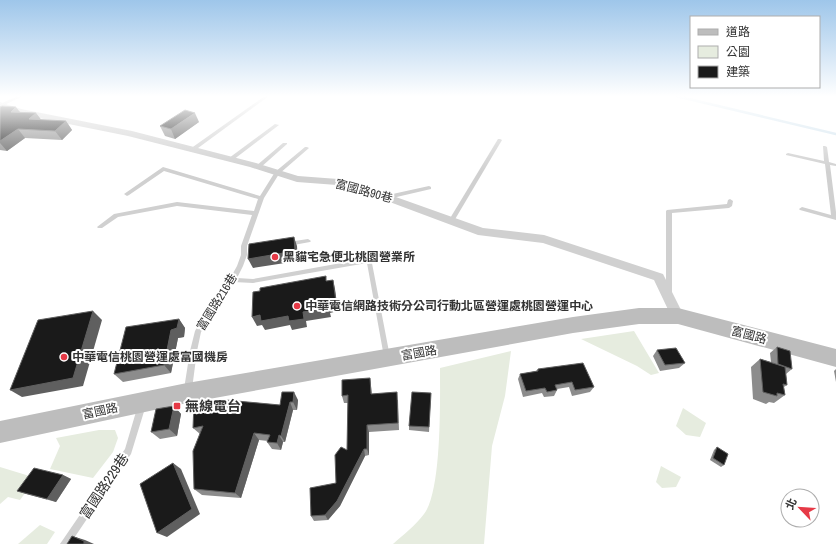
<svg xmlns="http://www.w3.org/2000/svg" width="836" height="544" font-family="'Archivo Narrow','Noto Sans TC',sans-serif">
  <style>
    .green { fill: #e6ecdf }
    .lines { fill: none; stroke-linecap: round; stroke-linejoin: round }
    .stream { stroke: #cfe2ee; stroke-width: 2.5 }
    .lane { fill: #d0d0d0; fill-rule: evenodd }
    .street { fill: #d0d0d0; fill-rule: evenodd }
    .secondary { fill: #bdbdbd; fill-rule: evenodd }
    .wall { fill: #8c8c8c }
    .shaded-wall { fill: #5f5f5f }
    .building { fill: #1a1a1a; stroke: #5f5f5f }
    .poi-dot { fill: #e63946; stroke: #fff; stroke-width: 1.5 }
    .labels { text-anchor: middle; stroke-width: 4; stroke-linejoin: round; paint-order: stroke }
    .street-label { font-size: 12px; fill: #333; stroke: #fff }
    .poi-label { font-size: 12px; font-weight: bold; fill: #333; stroke: #fff; text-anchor: start }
    .near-poi-label { font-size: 14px; font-weight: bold; fill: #333; stroke: #fff; text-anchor: start }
    .near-street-label { font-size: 14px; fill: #333; stroke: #fff }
  </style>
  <rect width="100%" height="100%" fill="#fff"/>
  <!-- green -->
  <g class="green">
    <polygon points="634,331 659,373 651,375 637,366 581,339"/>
    <path d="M 511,351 L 505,396 L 492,446 L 484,544 L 393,544 C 403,535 416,525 424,514 C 442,491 440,399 440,368 Z"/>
    <polygon points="683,408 706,423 700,437 686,435 676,426"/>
    <polygon points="99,430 115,430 118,438 113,452 93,478 50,469 60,446 56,438"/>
    <polygon points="661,466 681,477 676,487 662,488 656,482"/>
    <polygon points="0,467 36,478 20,500 8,497 0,504"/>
    <polygon points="40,525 55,532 47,544 18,544"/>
  </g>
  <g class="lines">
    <!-- stream -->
    <polyline class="stream" points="676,96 836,134"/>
    <!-- lane -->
    <g class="lane">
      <polygon points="18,96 23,96 2,106 0,106 0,104"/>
      <polygon points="265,96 269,96 194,151 190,151 190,149"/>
      <polygon points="275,124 279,125 233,160 229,160 229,158"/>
      <polygon points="498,139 500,139 502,140 454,221 450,221 449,220"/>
      <polygon points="283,143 287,143 287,144 260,168 256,168 256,166"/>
      <polygon points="823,146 825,146 827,147 829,162 836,164 836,166 830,165 836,212 836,220 800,210 799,209 802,207 831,215 825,164 786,155 786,154 788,153 824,161"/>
      <polygon points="305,147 307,147 309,148 279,174 264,198 247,246 247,255 243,266 237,278 253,279 369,258 371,258 390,357 389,359 387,360 385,359 384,357 367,263 253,283 234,282 201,332 197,351 192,389 191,391 188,392 185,391 184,389 190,351 195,331 201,320 232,275 237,266 241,255 241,246 252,215 177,206 118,217 102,228 98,228 97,227 114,214 177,202 254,211 258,199 164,171 129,195 127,196 124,194 163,167 260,196 275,172"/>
      <polygon points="429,186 431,187 431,189 388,199 385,197 388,195"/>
      <polygon points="730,199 733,201 732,206 729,208 672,213 672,293 671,295 667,295 666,293 666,211 667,210 727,204 728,200"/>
      <polygon points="308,239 311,241 310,242 288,246 285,244 288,242"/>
      <polygon points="142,401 145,402 146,405 131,454 70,544 60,544 125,449 138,405 139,402"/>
    </g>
    <!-- street -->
    <polygon class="street" points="0,102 21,109 132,131 256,163 298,176 338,179 379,191 483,228 544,235 663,274 684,316 683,320 678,321 673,320 654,280 543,243 478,235 371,195 337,185 297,182 250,167 128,136 19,114 0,107"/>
    <!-- secondary -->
    <polygon class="secondary" points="639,308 678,308 836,349 836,367 678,324 639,324 573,333 187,403 0,443 0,421 187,383 573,317"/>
  </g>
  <!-- wall -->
  <g class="wall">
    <polygon points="0,107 20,112 36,113 41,120 66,121 72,130 62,140 25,138 7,151 0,150"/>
    <polygon points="199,122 175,139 165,136 160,126"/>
    <polygon points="179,319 185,328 184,337 178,338 171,373 123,382 114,374"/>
    <polygon points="777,347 792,369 786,374 787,385 784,387 785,395 774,403 769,402 766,404 753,399 751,367 760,359 771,362 770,353"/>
    <polygon points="657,350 685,363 679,368 660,371 653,356"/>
    <polygon points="538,369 594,387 590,392 572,396 569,387 557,389 557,390 554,396 544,397 542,393 523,397 518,379 520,374 536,371"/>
    <polygon points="836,369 836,382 834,371"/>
    <polygon points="370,378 372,394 398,400 399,430 369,432 369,455 365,456 340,506 328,520 314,521 311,516 336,483 347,450 348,403 344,403 342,396"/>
    <polygon points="431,393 429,432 409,430 409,426"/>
    <polygon points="298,400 297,410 293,410 285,442 283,442 281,450 272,449 267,442 268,441 259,440 241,498 202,495 194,489 200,434 193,428"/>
    <polygon points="174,406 181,414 177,436 160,439 151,432"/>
    <polygon points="717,447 724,465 721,467 710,460 714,450"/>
    <polygon points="63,475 71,479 56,502 26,494 17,491"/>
  </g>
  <!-- shaded-wall -->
  <g class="shaded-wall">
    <polygon points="16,107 23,116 11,112"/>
    <polygon points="36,113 43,122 29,119"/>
    <polygon points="195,113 199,122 175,139 171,129"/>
    <polygon points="66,121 72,130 62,140 55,131"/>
    <polygon points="18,129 25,138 7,151 0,143 0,141"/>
    <polygon points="294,237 297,246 298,261 253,268 248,259"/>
    <polygon points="333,280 335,289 338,311 330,313 331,317 306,321 307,327 292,330 290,325 265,330 262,325 257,326 252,317 260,315 303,312 328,304"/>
    <polygon points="93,311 102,320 83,386 22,397 10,390"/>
    <polygon points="179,319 185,328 184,337 178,338 171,373 164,365 171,330"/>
    <polygon points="294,392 298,400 297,410 293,402"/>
    <polygon points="290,402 293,410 285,442 281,436"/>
    <polygon points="174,406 181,414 177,436 169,429"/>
    <polygon points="367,425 369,432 369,455 367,449"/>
    <polygon points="254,433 259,440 241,498 235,493"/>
    <polygon points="279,435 283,442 281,450 277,443"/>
    <polygon points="364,449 365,456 340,506 328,520 325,515"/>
    <polygon points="173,463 181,469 200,514 167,537 157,533"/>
    <polygon points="63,475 71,479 56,502 47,499"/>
    <polygon points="72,536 85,540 94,544 84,544"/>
  </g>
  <!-- building -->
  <g class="building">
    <polygon points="2,106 16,107 11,112 36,113 29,119 66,121 55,131 18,129 0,141 0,107"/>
    <polygon points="185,110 195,113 171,129 160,126"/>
    <polygon points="294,237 295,251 248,259 249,244"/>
    <polygon points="326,276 326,281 333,280 336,302 328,304 328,308 303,312 304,319 289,321 288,316 261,321 260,315 252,317 253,292 260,291 260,288"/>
    <polygon points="93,311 73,378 10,390 38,320"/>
    <polygon points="179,319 177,328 171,330 164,365 114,374 126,327"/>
    <polygon points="777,347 790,351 792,369 778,364"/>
    <polygon points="676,348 685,363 665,365 657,350"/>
    <polygon points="760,359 785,367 787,385 783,384 785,395 777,393 777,396 763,392"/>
    <polygon points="583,363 594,387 575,390 572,382 555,385 557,390 547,392 545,388 526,391 520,374 538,371 538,369"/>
    <polygon points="370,378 371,394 397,392 398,423 367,425 367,449 364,449 337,501 325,515 311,516 310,488 336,483 335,455 341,447 347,450 348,395 342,396 342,380"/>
    <polygon points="282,392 294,392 293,402 290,402 281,436 279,435 277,443 267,442 270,435 254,433 235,493 194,489 193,451 203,426 193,428 194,403 215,399 280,405"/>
    <polygon points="412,392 431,393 429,427 409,426"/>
    <polygon points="174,406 169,429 151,432 156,409"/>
    <polygon points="717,447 728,454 724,465 713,458"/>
    <polygon points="173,463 192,509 157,533 140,484"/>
    <polygon points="34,468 63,475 47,499 17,491"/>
    <polygon points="72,536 84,541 84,544 67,544"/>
  </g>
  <!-- sky -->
  <linearGradient id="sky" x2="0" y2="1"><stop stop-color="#9ec6ea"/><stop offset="0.56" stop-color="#fff"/><stop offset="1" stop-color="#fff" stop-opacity="0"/></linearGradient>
  <rect width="836" height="172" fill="url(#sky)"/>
  <!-- markers -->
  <g class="poi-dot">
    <circle cx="275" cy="257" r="4"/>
    <circle cx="297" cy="306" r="4"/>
    <circle cx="64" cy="357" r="4"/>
    <rect x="173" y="402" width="8" height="8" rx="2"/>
  </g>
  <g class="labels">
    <!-- street labels -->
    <g class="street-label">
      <text transform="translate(364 191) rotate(15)" y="4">富國路90巷</text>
      <text transform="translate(217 302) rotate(-58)" y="4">富國路216巷</text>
      <text transform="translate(749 335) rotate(15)" y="4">富國路</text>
      <text transform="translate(419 353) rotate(-10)" y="4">富國路</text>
      <text transform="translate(100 411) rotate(-12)" y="4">富國路</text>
    </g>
    <!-- poi labels -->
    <g class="poi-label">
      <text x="283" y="261">黑貓宅急便北桃園營業所</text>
      <text x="305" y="310">中華電信網路技術分公司行動北區營運處桃園營運中心</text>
      <text x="72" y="361">中華電信桃園營運處富國機房</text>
    </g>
    <!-- near-poi labels -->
    <g class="near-poi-label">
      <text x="185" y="411">無線電台</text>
    </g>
    <!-- near-street labels -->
    <g class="near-street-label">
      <text transform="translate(104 486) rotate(-56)" y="5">富國路229巷</text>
    </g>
  </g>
  <!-- legend -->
  <rect x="690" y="16" width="130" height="72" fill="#ffffff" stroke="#adadad"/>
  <rect x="698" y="29" width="20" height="6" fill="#bdbdbd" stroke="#adadad"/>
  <text x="726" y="36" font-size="12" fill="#333333">道路</text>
  <rect x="698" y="46" width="20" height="12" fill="#e6ecdf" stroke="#adadad"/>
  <text x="726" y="56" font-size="12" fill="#333333">公園</text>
  <rect x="698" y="66" width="20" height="12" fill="#1a1a1a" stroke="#adadad"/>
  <text x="726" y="76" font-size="12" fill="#333333">建築</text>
  <!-- north arrow -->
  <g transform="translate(800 508) rotate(295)"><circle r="19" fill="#ffffff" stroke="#adadad"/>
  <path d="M0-3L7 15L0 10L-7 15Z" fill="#e63946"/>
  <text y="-6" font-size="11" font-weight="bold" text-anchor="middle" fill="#333333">北</text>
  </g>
</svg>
